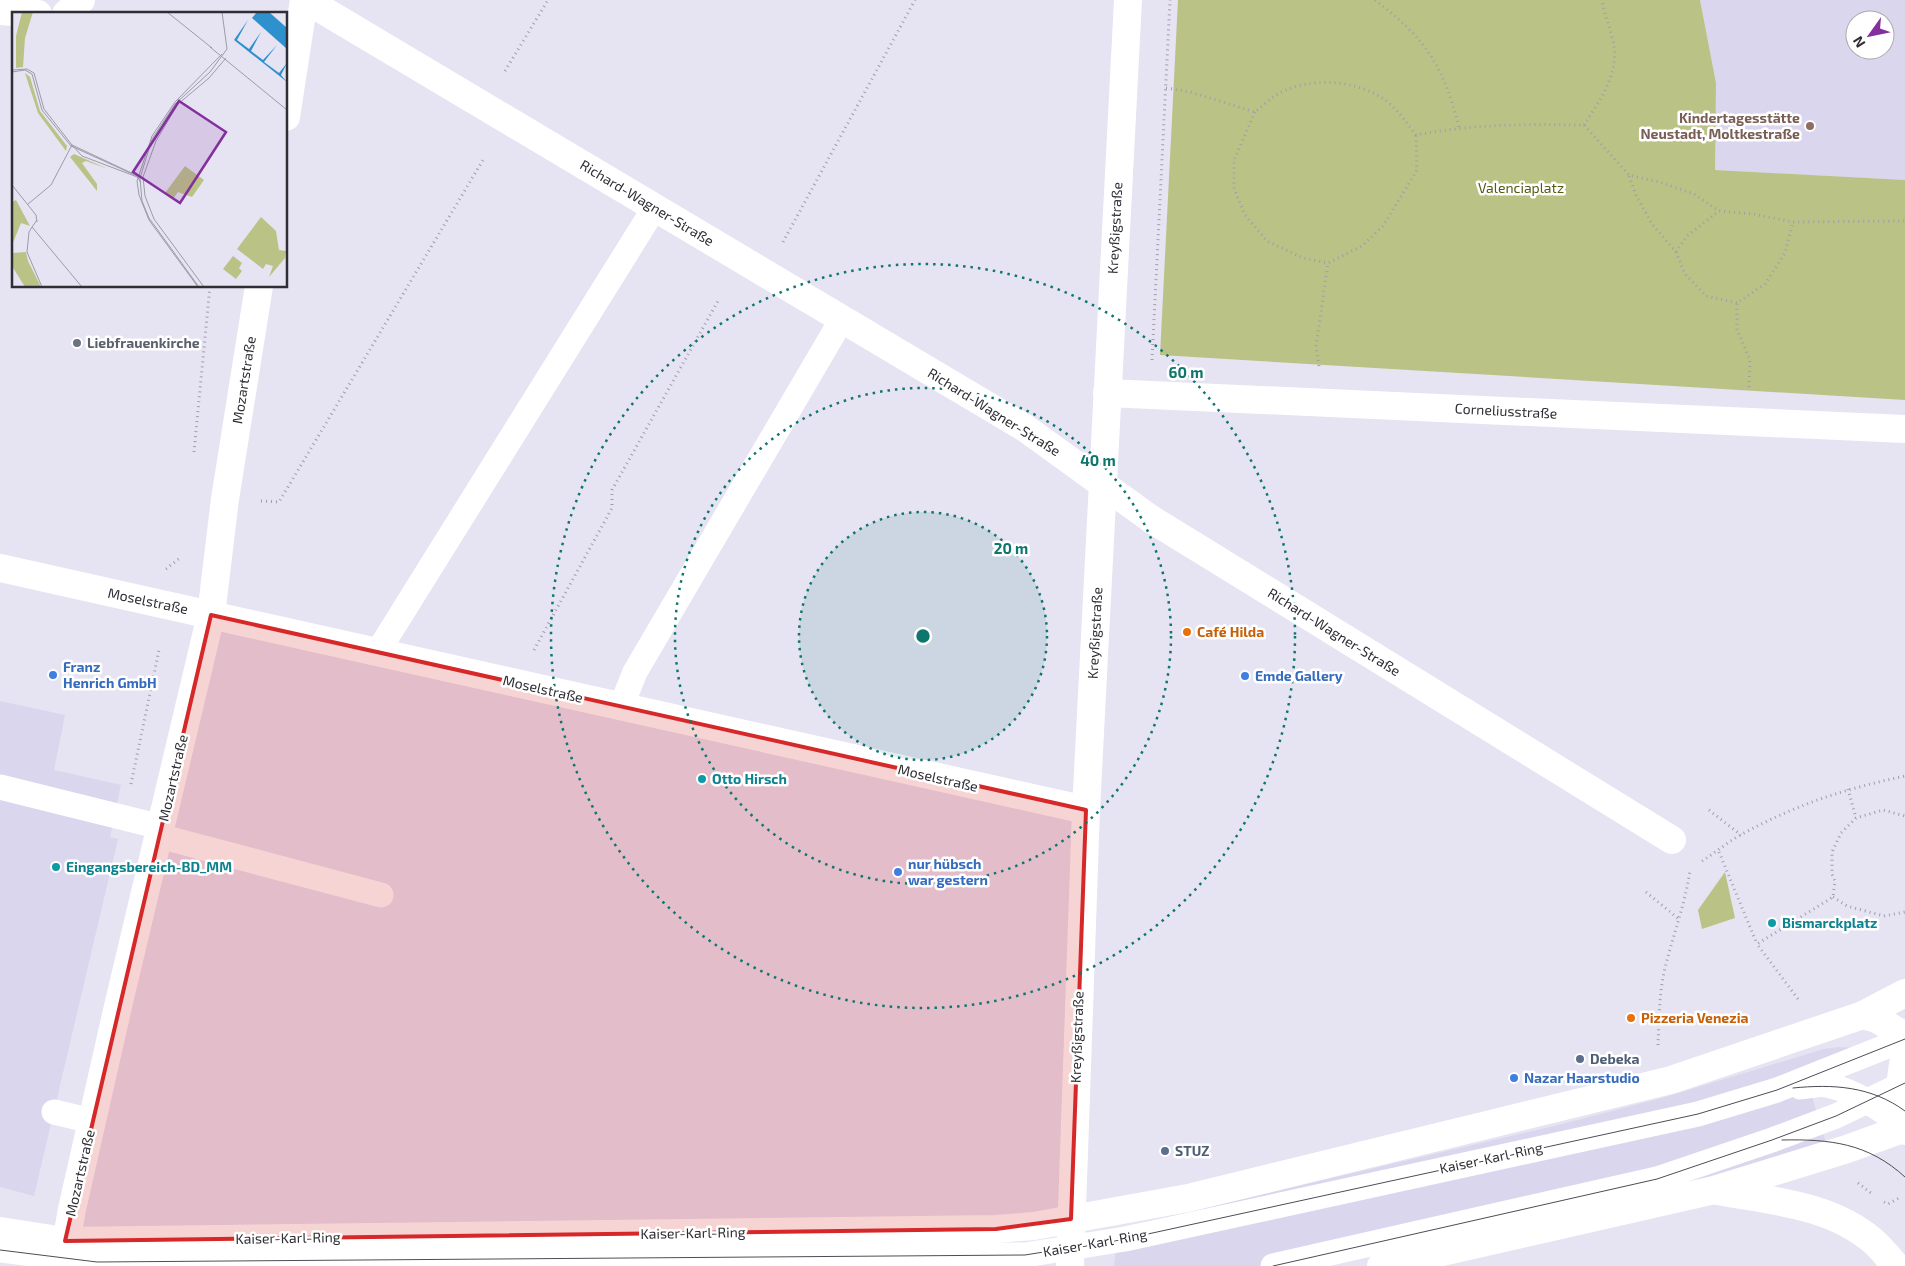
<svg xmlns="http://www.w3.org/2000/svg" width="1905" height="1266" font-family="'Exo 2',sans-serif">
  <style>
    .built { fill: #dad6ed; fill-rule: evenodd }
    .green { fill: #bbc286 }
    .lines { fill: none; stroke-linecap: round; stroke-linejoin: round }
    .path { stroke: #a19eaa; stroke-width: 3; stroke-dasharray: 1 4; stroke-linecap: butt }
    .service { stroke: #fff; stroke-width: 25 }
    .minor { stroke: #fff; stroke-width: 28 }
    .tertiary { stroke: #fff; stroke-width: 28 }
    .tram { stroke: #4e4d55; stroke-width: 1 }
    .marked { fill: #d62828; fill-opacity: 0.2; stroke: #d62828; stroke-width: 4; stroke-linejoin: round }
    .ring { fill: none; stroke: #0f766e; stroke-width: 2.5; stroke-dasharray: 2.5 5 }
    .education-dot { fill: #8d6e63; stroke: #fff; stroke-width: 2 }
    .worship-dot { fill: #6b7280; stroke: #fff; stroke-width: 2 }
    .food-dot { fill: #e8710a; stroke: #fff; stroke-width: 2 }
    .shop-dot { fill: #3f7fe0; stroke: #fff; stroke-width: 2 }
    .culture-dot { fill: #0f9aa8; stroke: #fff; stroke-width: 2 }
    .service-dot { fill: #5c6f8a; stroke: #fff; stroke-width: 2 }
    .labels { text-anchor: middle; stroke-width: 5; stroke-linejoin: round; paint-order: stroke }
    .education-label { font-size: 14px; font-weight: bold; fill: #785e54; stroke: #fff; text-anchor: end }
    .park-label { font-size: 14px; fill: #555a0e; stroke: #fff }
    .street-label { font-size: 14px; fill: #2f2e34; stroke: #fff }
    .worship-label { font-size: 14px; font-weight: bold; fill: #5b616d; stroke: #fff; text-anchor: start }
    .food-label { font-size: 14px; font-weight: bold; fill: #c56008; stroke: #fff; text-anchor: start }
    .shop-label { font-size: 14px; font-weight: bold; fill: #366cbe; stroke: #fff; text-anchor: start }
    .culture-label { font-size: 14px; font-weight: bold; fill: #0d838f; stroke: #fff; text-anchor: start }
    .service-label { font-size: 14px; font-weight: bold; fill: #4e5e75; stroke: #fff; text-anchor: start }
    .inset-road { fill: none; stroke: #9d9ba7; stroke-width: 1 }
    .view { fill: #832f9e; fill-opacity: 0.15; stroke: #832f9e; stroke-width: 2.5 }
    .inset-edge { fill: none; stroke: #2f2e34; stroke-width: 2.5 }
    .centre { fill: #0f766e; stroke: #fff; stroke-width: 2.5 }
    .ring-label { font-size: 15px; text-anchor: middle; font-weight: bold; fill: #0f766e; stroke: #fff; stroke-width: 5; stroke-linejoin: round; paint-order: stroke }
  </style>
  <rect width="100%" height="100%" fill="#e6e3f3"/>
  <!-- built -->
  <g class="built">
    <path d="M 1700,0 L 1905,0 L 1905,180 L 1714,170 L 1716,83 ZM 1855,20 L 1885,20 L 1885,50 L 1855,50 Z"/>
    <polygon points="0,701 65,715 54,770 121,785 110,837 118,839 34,1196 0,1187"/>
    <polygon points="1839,1047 1857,1048 1805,1074 1827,1146 1733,1174 1319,1266 1114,1266 1116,1249 1129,1229 1135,1224 1562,1124 1662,1098 1824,1049"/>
  </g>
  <!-- green -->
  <g class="green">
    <polygon points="1178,0 1700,0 1716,83 1715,170 1905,180 1905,400 1160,355"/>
    <polygon points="1725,872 1735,918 1702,929 1698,910"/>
  </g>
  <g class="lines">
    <!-- path -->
    <g class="path">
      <path d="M 1375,0 C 1426,39 1443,65 1459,127"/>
      <polyline points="505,71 548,0"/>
      <path d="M 1166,88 L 1190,92 L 1255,112 C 1262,106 1269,100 1276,95 C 1307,77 1349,79 1379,96 C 1395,105 1405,121 1416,135 C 1474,124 1526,124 1584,125 L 1629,175 L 1659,182 L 1694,194 L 1719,211 L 1753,214 L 1793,222 L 1905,221"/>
      <polyline points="1255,112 1234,160 1234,189 1245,215 1267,241 1303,258 1328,263 1362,246 1383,226 1417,170 1416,135"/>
      <path d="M 1584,125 C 1601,98 1622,71 1612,37 C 1609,24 1604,14 1602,0"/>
      <polyline points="1629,176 1636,195 1652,224 1676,252 1685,274 1706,296 1737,303"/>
      <polyline points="783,242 915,0"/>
      <polyline points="1676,252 1687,236 1719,211"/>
      <polyline points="1152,360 1170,0"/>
      <polyline points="1319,366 1316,346 1328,263"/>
      <polyline points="1749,387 1750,360 1737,329 1737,303 1765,284 1785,253 1793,222"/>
      <polyline points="194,452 210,286"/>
      <polyline points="261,501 279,502 483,160"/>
      <polyline points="166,569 181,557"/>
      <polyline points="534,650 612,508 612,490 718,301"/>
      <polyline points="131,784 159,650"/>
      <polyline points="1848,789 1856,818"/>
      <polyline points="1709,810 1741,835"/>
      <polyline points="1719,852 1757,944"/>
      <path d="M 1702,861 C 1716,852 1729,841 1744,833 C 1798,804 1844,789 1905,776"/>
      <polyline points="1646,892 1680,920"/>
      <polyline points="1833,897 1847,906 1884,916 1905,912"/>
      <polyline points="1798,999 1757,944 1833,897 1835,881 1832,874 1832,852 1841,833 1856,818 1883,810 1905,816"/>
      <path d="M 1658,1045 C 1659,1020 1659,993 1665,968 C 1673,935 1685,905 1690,870"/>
      <polyline points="1858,1183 1871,1193"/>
      <polyline points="1884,1202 1888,1204 1899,1198"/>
    </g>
    <!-- service -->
    <g class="service">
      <polyline points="377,653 655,207"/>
      <polyline points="621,707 635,672 842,319"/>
      <polyline points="0,787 161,827"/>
      <polyline points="159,836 381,895"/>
      <path d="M 1800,1087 C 1808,1087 1819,1083 1827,1085 C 1855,1091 1884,1110 1905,1129"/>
      <polyline points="54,1112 92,1121"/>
      <polyline points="0,1250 97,1262 1025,1255 1125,1239 1698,1114 1777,1090 1905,1039"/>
      <polyline points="1273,1266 1657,1179 1772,1140 1836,1116 1905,1083"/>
    </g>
    <!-- minor -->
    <g class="minor">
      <polyline points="306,0 1025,428 1151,519 1672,840"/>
      <polyline points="0,11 38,14"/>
      <polyline points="66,14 81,0"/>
      <polyline points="286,117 304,0"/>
      <polyline points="1107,393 1905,429"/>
      <polyline points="0,568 1086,810"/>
      <polyline points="62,1266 72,1209 119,1002 211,615 225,499 259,286"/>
      <polyline points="1070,1266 1086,810 1128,0"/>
    </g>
    <!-- tertiary -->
    <g class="tertiary">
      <polyline points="1863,1015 1877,1019 1905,1036"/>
      <polyline points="1905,1049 1900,1086 1905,1131"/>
      <path d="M 1718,1191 C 1771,1201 1830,1204 1873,1241 C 1881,1248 1889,1258 1896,1266"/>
      <polyline points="0,1231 65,1241 996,1229 1034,1226 1188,1198 1671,1080 1863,1015 1905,993"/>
      <polyline points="1381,1266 1714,1190 1847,1149 1905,1128"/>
    </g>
    <!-- tram -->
    <g class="tram">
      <path d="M 1793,1088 C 1833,1084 1871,1086 1905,1111"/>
      <path d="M 1782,1140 C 1830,1139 1868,1143 1905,1177"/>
      <polyline points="0,1250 97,1262 1025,1255 1125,1239 1698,1114 1777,1090 1905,1039"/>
      <polyline points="1273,1266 1657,1179 1772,1140 1836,1116 1905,1083"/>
    </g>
  </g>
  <!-- marked area -->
  <path class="marked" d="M 211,615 L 1086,810 L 1071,1219 L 996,1229 L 65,1241 Z"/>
  <!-- distance rings -->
  <circle cx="923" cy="636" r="124" fill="#0f766e" fill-opacity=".12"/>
  <g class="ring">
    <circle cx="923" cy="636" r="124"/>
    <circle cx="923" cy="636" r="248"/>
    <circle cx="923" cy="636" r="372"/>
  </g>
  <!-- markers -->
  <circle class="education-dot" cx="1810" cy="126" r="5"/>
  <circle class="worship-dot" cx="77" cy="343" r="5"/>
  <g class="food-dot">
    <circle cx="1187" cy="632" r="5"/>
    <circle cx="1631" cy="1018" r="5"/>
  </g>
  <g class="shop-dot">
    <circle cx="53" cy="675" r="5"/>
    <circle cx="1245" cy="676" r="5"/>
    <circle cx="898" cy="872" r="5"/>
    <circle cx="1514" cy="1078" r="5"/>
  </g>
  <g class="culture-dot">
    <circle cx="702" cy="779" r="5"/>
    <circle cx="56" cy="867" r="5"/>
    <circle cx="1772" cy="923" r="5"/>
  </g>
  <g class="service-dot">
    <circle cx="1580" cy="1059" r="5"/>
    <circle cx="1165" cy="1151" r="5"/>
  </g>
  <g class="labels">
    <!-- education labels -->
    <g class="education-label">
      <text x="1800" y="123">Kindertagesstätte<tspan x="1800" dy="16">Neustadt, Moltkestraße</tspan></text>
    </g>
    <!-- park labels -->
    <g class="park-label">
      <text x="1521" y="193">Valenciaplatz</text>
    </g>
    <!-- street labels -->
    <g class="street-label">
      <text transform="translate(647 203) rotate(31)" y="5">Richard-Wagner-Straße</text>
      <text transform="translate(1115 228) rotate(-87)" y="5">Kreyßigstraße</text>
      <text transform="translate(244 380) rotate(-81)" y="5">Mozartstraße</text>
      <text transform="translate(1506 411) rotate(3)" y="5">Corneliusstraße</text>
      <text transform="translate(994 412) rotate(32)" y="5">Richard-Wagner-Straße</text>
      <text transform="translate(148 601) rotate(12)" y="5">Moselstraße</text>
      <text transform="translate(1334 632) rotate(32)" y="5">Richard-Wagner-Straße</text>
      <text transform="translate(1095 633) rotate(-87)" y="5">Kreyßigstraße</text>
      <text transform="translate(543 689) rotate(13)" y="5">Moselstraße</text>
      <text transform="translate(173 778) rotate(-77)" y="5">Mozartstraße</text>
      <text transform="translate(938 778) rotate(13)" y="5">Moselstraße</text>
      <text transform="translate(1077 1037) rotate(-88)" y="5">Kreyßigstraße</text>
      <text transform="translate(1491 1158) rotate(-12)" y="5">Kaiser-Karl-Ring</text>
      <text transform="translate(80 1173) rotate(-77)" y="5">Mozartstraße</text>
      <text transform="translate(693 1233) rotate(-1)" y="5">Kaiser-Karl-Ring</text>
      <text transform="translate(288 1238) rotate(-1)" y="5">Kaiser-Karl-Ring</text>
      <text transform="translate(1095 1243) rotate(-10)" y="5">Kaiser-Karl-Ring</text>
    </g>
    <!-- worship labels -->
    <g class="worship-label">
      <text x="87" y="348">Liebfrauenkirche</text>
    </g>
    <!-- food labels -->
    <g class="food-label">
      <text x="1197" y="637">Café Hilda</text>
      <text x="1641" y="1023">Pizzeria Venezia</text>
    </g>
    <!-- shop labels -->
    <g class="shop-label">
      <text x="63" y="672">Franz<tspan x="63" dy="16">Henrich GmbH</tspan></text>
      <text x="1255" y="681">Emde Gallery</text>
      <text x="908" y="869">nur hübsch<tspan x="908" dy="16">war gestern</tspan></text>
      <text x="1524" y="1083">Nazar Haarstudio</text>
    </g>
    <!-- culture labels -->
    <g class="culture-label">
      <text x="712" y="784">Otto Hirsch</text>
      <text x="66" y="872">Eingangsbereich-BD_MM</text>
      <text x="1782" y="928">Bismarckplatz</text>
    </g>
    <!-- service labels -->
    <g class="service-label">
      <text x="1590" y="1064">Debeka</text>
      <text x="1175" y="1156">STUZ</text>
    </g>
  </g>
  <!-- overview -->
  <g transform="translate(12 12)">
    <rect width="275" height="275" fill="#e6e3f3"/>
    <path d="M 10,0 L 21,0 L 13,26 L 11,55 L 4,56 L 4,24 ZM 13,61 L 18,65 L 28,99 L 55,134 L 54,139 L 26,101 ZM 62,142 L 96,157 L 74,149 L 70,151 L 85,172 L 85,179 L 58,145 ZM 173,154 L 192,168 L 180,185 L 166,180 L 161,187 L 153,181 ZM 4,188 L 18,214 L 9,211 L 0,233 L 0,190 ZM 249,205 L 264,219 L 267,238 L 274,239 L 273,246 L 257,265 L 261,254 L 254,252 L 251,257 L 225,237 ZM 14,240 L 16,249 L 29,275 L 13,275 L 0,254 L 0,241 ZM 221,244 L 230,251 L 227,256 L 230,259 L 224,267 L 211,257 Z" fill="#bbc286"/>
    <path d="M 245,0 L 257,0 L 275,16 L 275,37 L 240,6 ZM 236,8 L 225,28 L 237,37 L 249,20 L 239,39 L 251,48 L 265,33 L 252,50 L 267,61 L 275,51 L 269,63 L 275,70 L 222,28 Z" fill="#2e91ce"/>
    <path class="inset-road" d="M 155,0 L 200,36M 198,35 L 275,98M 0,58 L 15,57 L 22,61 L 32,97 L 60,133 L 128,165M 0,60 L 13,58 L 20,62 L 30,98 L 59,134 L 125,164 L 129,171M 60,133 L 70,144 L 128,166M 0,173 L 24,203 L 25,210M 16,192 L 39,173 L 60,133M 25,208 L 20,215 L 70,275M 20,215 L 17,220 L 15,240 L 30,275M 186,275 L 137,208 L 127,183 L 125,169 L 140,124 L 163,90 L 210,42M 187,275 L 137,206 L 130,189 L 128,166 L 140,127 L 163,92 L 198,60 L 215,37 L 210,0M 192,275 L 142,207 L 133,184 L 131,165 L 144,129 L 166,92 L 197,66 L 214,46"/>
    <path class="view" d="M 167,89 L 214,120 L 168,191 L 121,160 Z"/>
    <rect width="275" height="275" class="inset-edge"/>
  </g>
  <circle cx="923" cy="636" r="8" class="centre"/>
  <g class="ring-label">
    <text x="1186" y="378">60 m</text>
    <text x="1098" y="466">40 m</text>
    <text x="1011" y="554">20 m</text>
  </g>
  <!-- north arrow -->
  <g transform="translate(1870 35) rotate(237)"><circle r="24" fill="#ffffff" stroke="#acabae"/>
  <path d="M0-4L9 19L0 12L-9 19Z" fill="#832f9e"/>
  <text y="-8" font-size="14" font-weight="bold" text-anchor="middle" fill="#2f2e34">N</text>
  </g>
</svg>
